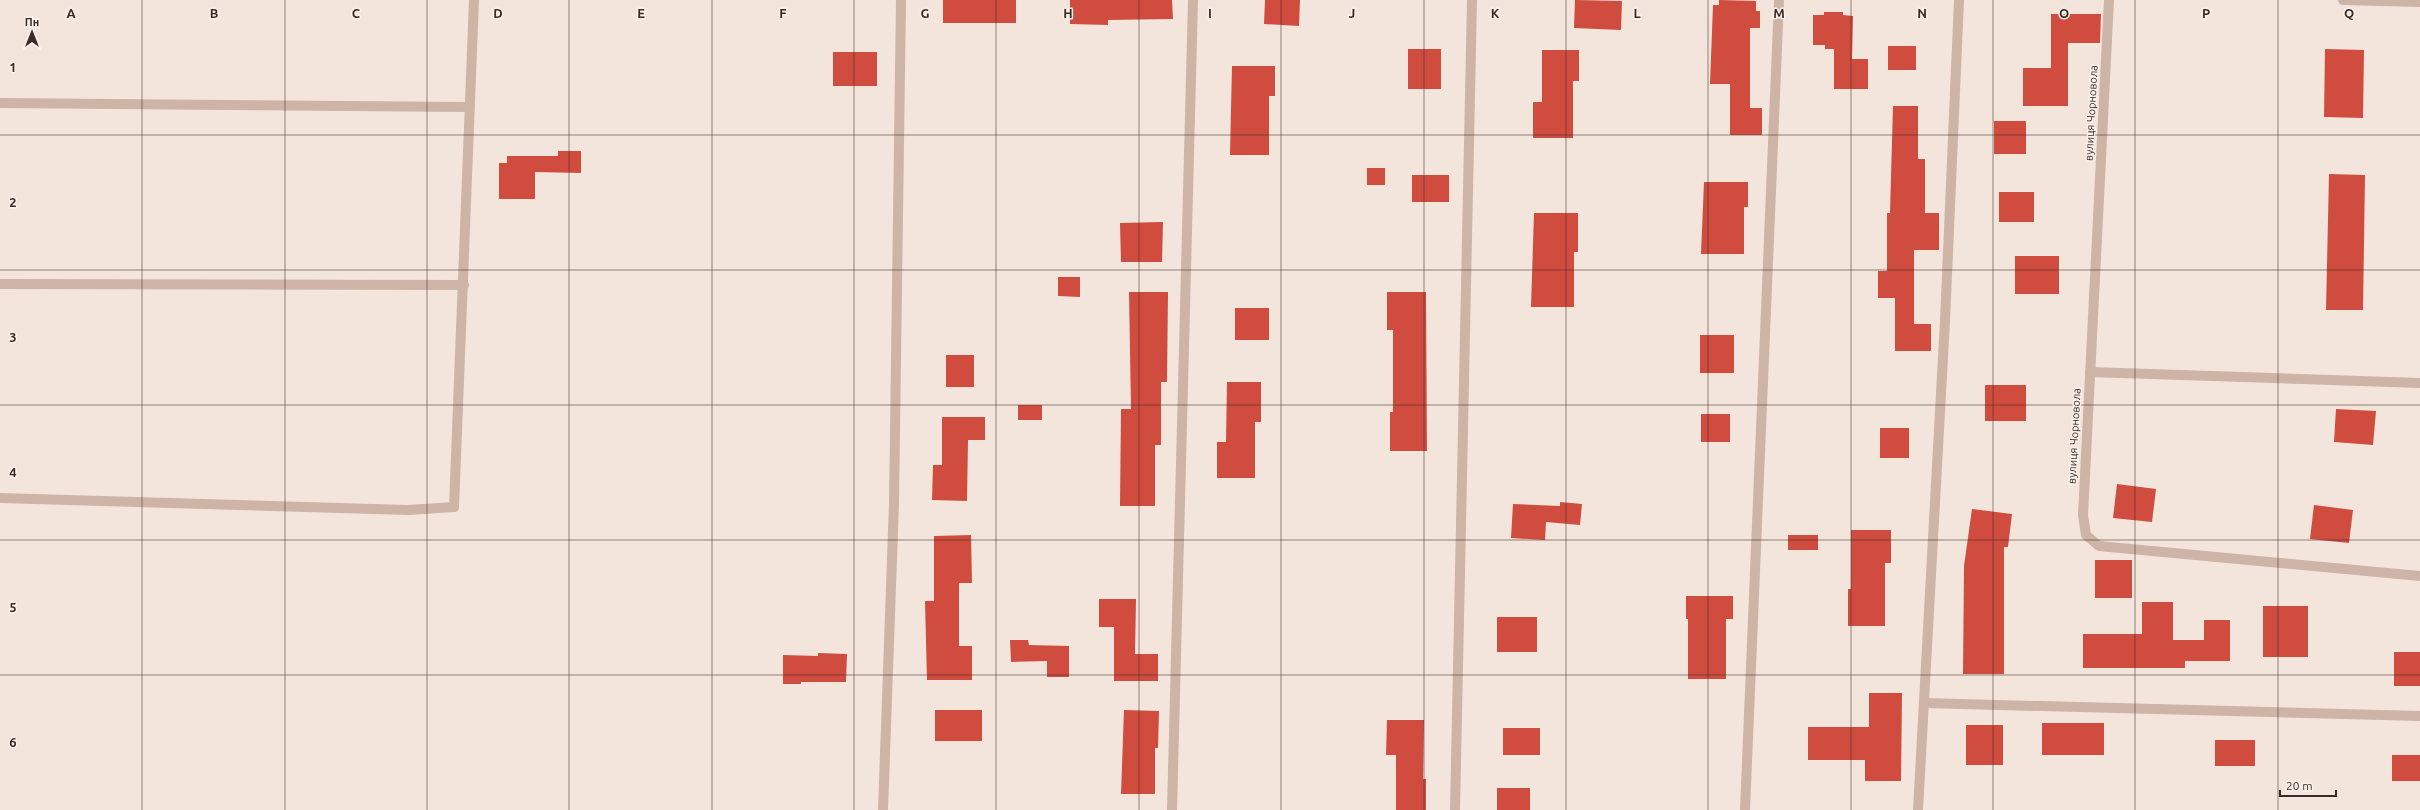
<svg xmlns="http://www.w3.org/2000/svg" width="2420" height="810" font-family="Ubuntu,sans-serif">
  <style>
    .building { fill: #d04c3e }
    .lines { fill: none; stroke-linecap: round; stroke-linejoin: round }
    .minor { stroke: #ceb3a7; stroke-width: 10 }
    .grid { fill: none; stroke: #3a2b28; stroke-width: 1; stroke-opacity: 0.55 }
    .labels { text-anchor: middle; stroke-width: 3; stroke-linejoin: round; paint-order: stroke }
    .street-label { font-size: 11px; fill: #3a2b28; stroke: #fbf0e9 }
    .grid-label { font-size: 13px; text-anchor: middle; font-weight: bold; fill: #3a2b28; stroke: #fbf0e9; stroke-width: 3; stroke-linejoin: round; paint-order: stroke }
  </style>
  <rect width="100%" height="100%" fill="#f4e5dc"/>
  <!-- building -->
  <g class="building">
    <rect x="943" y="0" width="73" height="23"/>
    <polygon points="1070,0 1172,0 1173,19 1108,20 1108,25 1070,24"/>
    <polygon points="1265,0 1300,0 1299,26 1264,24"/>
    <polygon points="1575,0 1622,1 1621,30 1574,28"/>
    <polygon points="1719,0 1756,1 1756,11 1760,11 1760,28 1750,28 1750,108 1762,108 1762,135 1730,135 1730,84 1710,84 1713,5 1719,5"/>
    <polygon points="1824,12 1843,12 1843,15 1853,16 1852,59 1868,59 1868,89 1834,89 1834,49 1825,49 1825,45 1813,45 1813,15 1824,15"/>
    <polygon points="2051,14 2101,14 2100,43 2068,43 2068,106 2023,106 2023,68 2051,68"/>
    <rect x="1888" y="46" width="28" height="24"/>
    <rect x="1408" y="49" width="33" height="40"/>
    <polygon points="2325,49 2364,50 2363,118 2324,117"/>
    <polygon points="1542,50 1579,50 1579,81 1573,81 1573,138 1533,138 1533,102 1542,102"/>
    <rect x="833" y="52" width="44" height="34"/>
    <polygon points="1232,66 1275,66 1275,96 1269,96 1269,155 1230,155"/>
    <polygon points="1893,106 1918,106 1918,159 1925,159 1925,213 1939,213 1939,250 1914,250 1914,324 1931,324 1931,351 1895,351 1895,298 1878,298 1878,271 1887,271 1887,213 1890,213"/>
    <rect x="1994" y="121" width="32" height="33"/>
    <polygon points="558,151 581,151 581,173 535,172 535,199 499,199 499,163 507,163 507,156 558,156"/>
    <rect x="1367" y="168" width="18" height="17"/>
    <polygon points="2329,174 2365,175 2363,310 2326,310"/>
    <rect x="1412" y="175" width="37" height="27"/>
    <polygon points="1704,182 1748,182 1748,207 1744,207 1744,254 1701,254"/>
    <rect x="1999" y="192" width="35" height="30"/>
    <polygon points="1534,213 1578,213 1578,252 1574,252 1574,307 1531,307"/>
    <polygon points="1163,222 1162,262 1121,262 1120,223"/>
    <rect x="2015" y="256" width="44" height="38"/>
    <polygon points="1058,277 1080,277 1080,297 1058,296"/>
    <polygon points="1129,292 1168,292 1167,382 1161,382 1161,445 1155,445 1155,506 1120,506 1121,409 1131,409"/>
    <polygon points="1387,292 1426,292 1427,451 1390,451 1390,412 1393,412 1393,330 1387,330"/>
    <rect x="1235" y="308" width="34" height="32"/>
    <rect x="1700" y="335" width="34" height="38"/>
    <rect x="946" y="355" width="28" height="32"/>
    <polygon points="1227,382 1261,382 1261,422 1255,422 1255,478 1217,478 1217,442 1226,442"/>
    <rect x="1985" y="385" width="41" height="36"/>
    <rect x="1018" y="405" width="24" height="15"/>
    <polygon points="2336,409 2376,411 2373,445 2334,442"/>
    <rect x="1701" y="414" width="29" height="28"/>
    <polygon points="942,417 985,417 985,440 968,440 967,501 932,500 933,465 942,465"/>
    <rect x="1880" y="428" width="29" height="30"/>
    <polygon points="2117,484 2156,489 2152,522 2113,518"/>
    <polygon points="1560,502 1582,504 1580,525 1546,522 1545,540 1511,538 1513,504 1560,506"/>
    <polygon points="2314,505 2353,510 2349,543 2310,539"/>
    <polygon points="1972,509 2012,514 2008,547 2004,547 2004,674 1963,674 1964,566"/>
    <polygon points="1851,530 1891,530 1891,563 1885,563 1885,626 1848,626 1848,589 1851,589"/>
    <polygon points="971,535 972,583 959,583 959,646 972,646 972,680 927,680 925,601 934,601 934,536"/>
    <rect x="1788" y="535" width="30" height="15"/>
    <rect x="2095" y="560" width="37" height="38"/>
    <polygon points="1686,596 1733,596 1733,619 1726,619 1726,679 1688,679 1688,619 1686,619"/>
    <polygon points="1099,599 1136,599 1135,654 1158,654 1158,681 1114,681 1114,627 1099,627"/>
    <polygon points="2142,602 2173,602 2173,640 2204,640 2204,620 2230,620 2230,661 2185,661 2185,668 2083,668 2083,634 2142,634"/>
    <rect x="2263" y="606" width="45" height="51"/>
    <rect x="1497" y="617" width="40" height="35"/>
    <polygon points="1010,640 1028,640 1029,645 1069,646 1069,677 1047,677 1047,661 1011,662"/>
    <rect x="2394" y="652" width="26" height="34"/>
    <polygon points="818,653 847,654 846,682 801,682 801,684 783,684 783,655 818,656"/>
    <polygon points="1869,693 1902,693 1901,781 1865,781 1865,760 1808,760 1808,727 1869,727"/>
    <rect x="935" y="710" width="47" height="31"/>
    <polygon points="1124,710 1159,711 1158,748 1155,748 1155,794 1121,794"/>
    <polygon points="1387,720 1424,720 1423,779 1426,779 1426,810 1396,810 1396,755 1386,755"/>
    <rect x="2042" y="723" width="62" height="32"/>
    <rect x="1966" y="725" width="37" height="40"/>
    <rect x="1503" y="728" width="37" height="27"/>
    <rect x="2215" y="740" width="40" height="26"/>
    <rect x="2392" y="755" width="28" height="26"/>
    <rect x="1497" y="788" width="33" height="22"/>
  </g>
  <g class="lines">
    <!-- minor -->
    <g class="minor">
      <polyline points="2109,0 2083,515 2086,535 2099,546 2420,576"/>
      <polyline points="2343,0 2420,2"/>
      <polyline points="0,103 469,107"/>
      <polyline points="0,284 464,285"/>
      <polyline points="2090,372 2420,383"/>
      <polyline points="0,498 408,510 454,507 474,0"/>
      <polyline points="1924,703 2420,716"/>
      <polyline points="883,810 894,503 901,0"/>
      <polyline points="1172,810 1193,0"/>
      <polyline points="1455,810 1472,0"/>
      <polyline points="1745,810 1779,0"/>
      <polyline points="1918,810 1945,321 1959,0"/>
    </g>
  </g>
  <!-- grid -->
  <path class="grid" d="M 142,0 L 142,810M 285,0 L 285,810M 427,0 L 427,810M 569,0 L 569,810M 712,0 L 712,810M 854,0 L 854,810M 996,0 L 996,810M 1139,0 L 1139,810M 1281,0 L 1281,810M 1424,0 L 1424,810M 1566,0 L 1566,810M 1708,0 L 1708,810M 1851,0 L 1851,810M 1993,0 L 1993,810M 2135,0 L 2135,810M 2278,0 L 2278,810M 0,135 L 2420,135M 0,270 L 2420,270M 0,405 L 2420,405M 0,540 L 2420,540M 0,675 L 2420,675"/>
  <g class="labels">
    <!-- street labels -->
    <g class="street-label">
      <text transform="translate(2091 113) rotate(-87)" y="4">вулиця Чорновола</text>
      <text transform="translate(2074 436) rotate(-87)" y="4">вулиця Чорновола</text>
    </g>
  </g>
  <g class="grid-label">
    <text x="71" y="18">A</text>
    <text x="214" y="18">B</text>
    <text x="356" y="18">C</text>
    <text x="498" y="18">D</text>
    <text x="641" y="18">E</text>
    <text x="783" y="18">F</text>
    <text x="925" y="18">G</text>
    <text x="1068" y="18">H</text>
    <text x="1210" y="18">I</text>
    <text x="1352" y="18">J</text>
    <text x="1495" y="18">K</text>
    <text x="1637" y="18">L</text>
    <text x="1779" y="18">M</text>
    <text x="1922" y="18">N</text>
    <text x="2064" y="18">O</text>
    <text x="2206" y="18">P</text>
    <text x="2349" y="18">Q</text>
    <text x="13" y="72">1</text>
    <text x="13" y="207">2</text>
    <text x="13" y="342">3</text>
    <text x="13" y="477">4</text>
    <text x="13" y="612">5</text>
    <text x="13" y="747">6</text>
  </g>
  <!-- north arrow -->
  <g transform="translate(32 32)" stroke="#fbf0e9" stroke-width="3" paint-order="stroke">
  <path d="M0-3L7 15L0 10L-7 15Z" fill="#3a2b28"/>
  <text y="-6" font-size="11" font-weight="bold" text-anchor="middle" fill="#3a2b28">Пн</text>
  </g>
  <!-- scale -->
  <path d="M2280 790v6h56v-6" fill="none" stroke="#3a2b28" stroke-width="2"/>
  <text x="2286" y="790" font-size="12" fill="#3a2b28" stroke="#fbf0e9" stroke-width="3" paint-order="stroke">20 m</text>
</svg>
